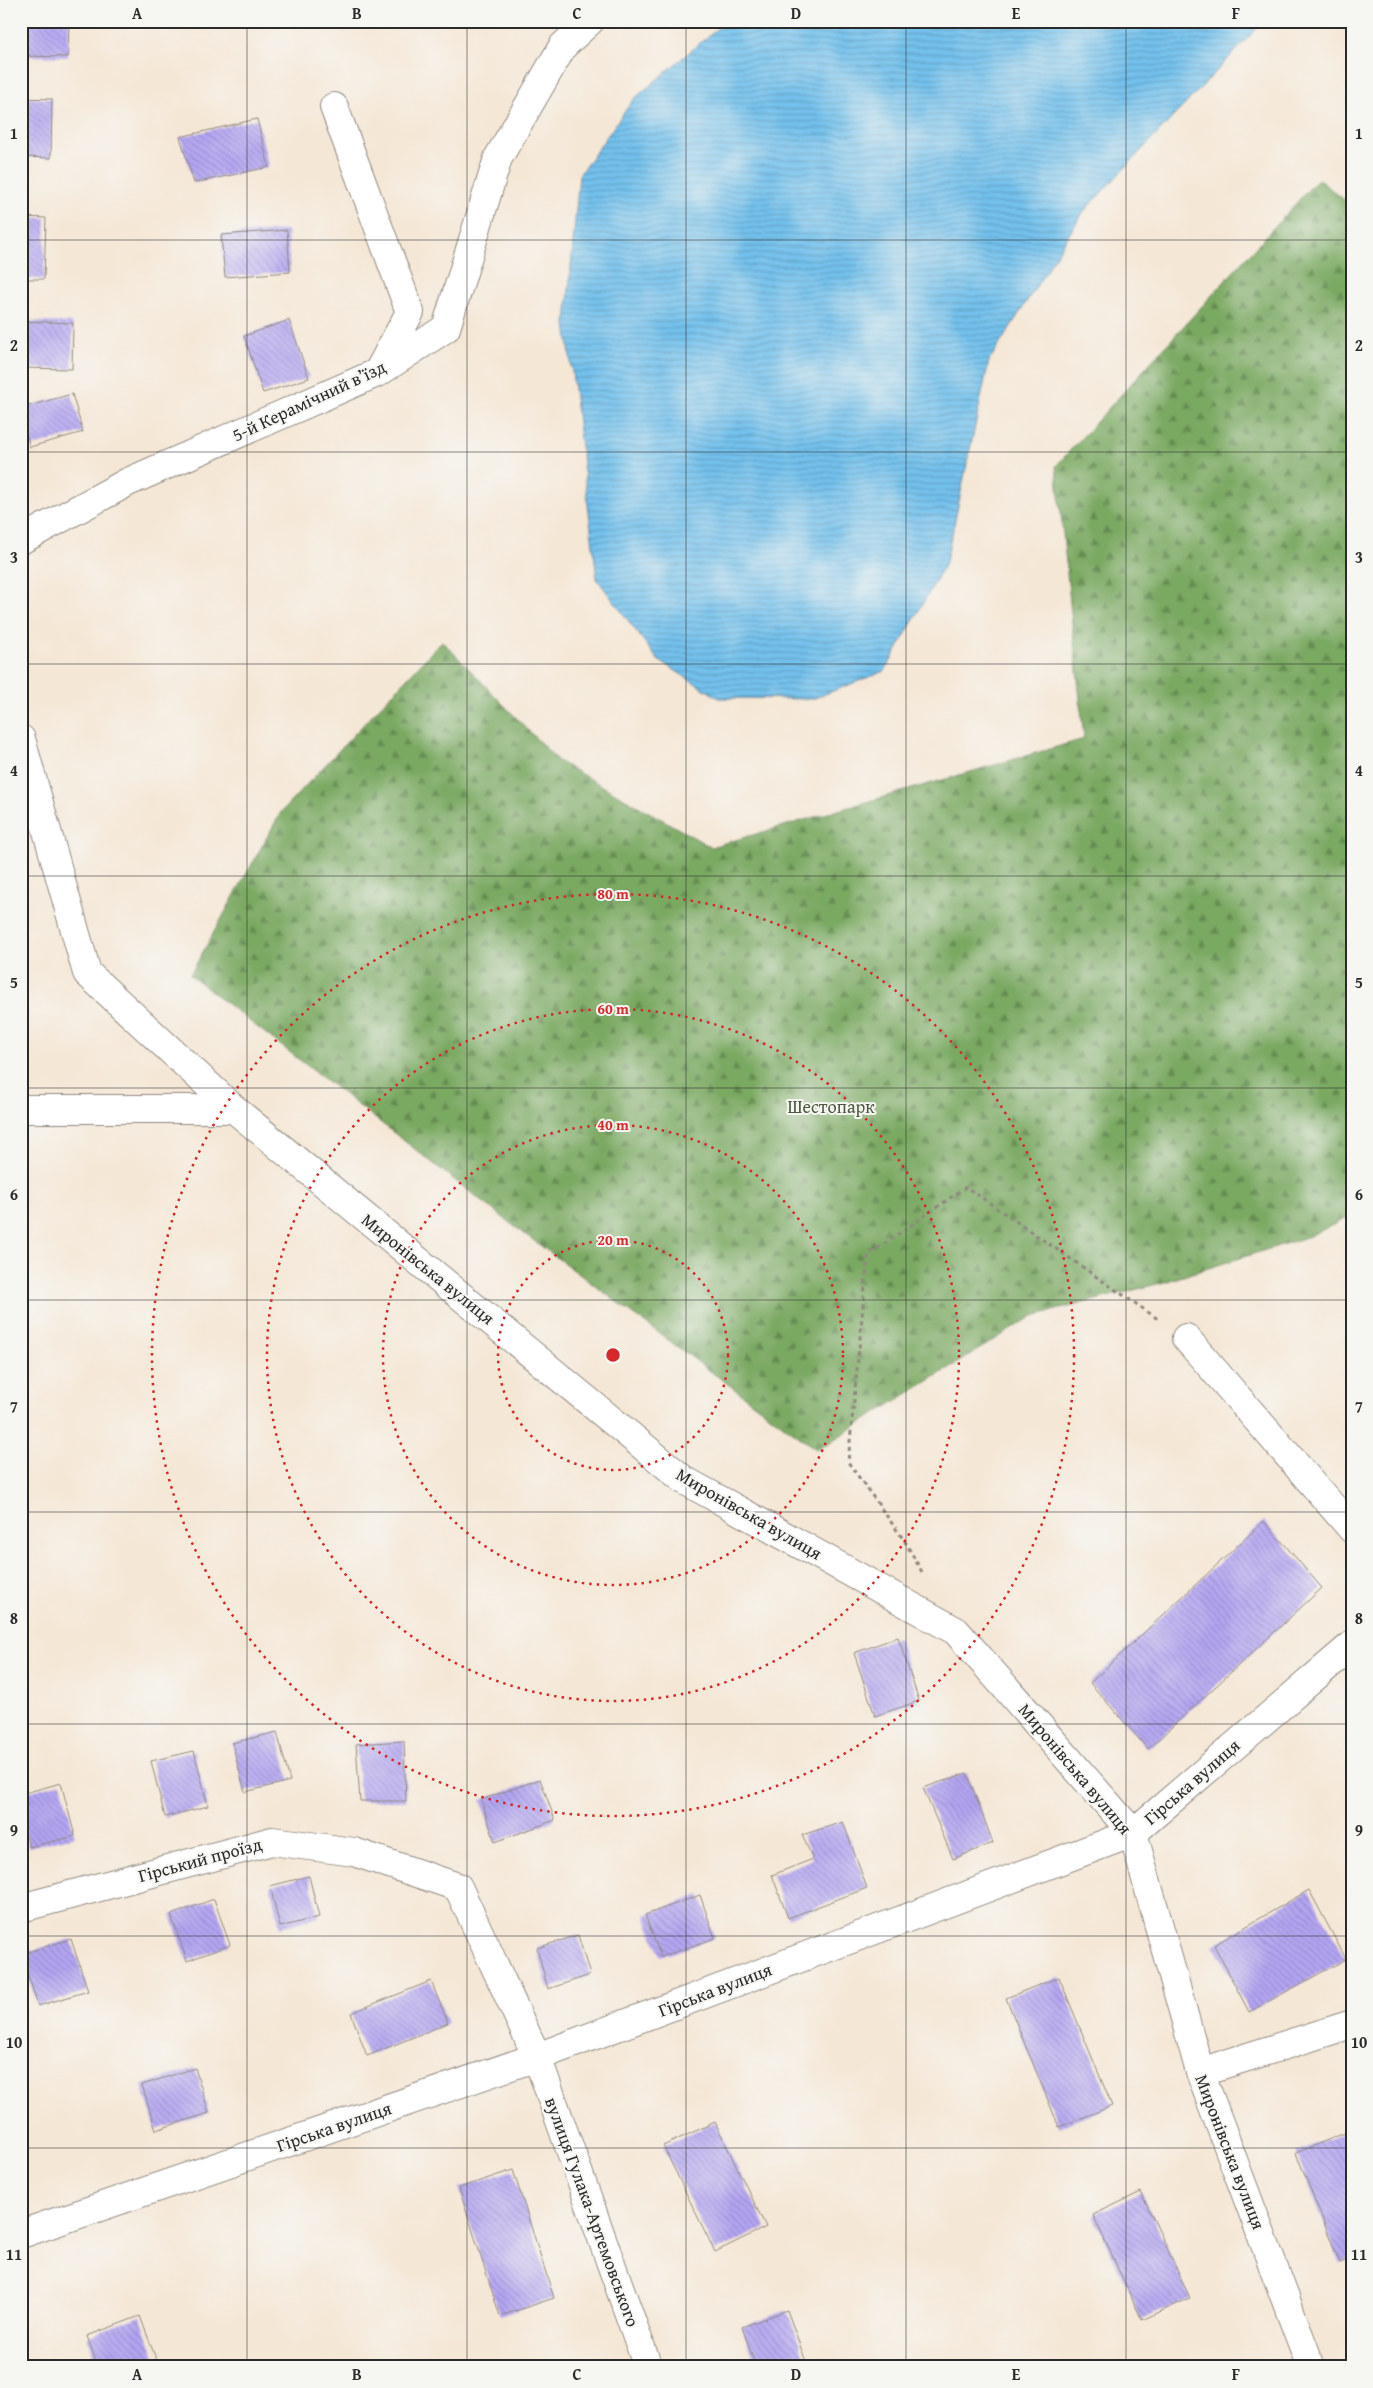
<svg xmlns="http://www.w3.org/2000/svg" width="1373" height="2388" font-family="'Gentium Book Plus',serif">
  <style>
    .forest { fill: url(#forest-firs); stroke: #526a46 }
    .water { fill: url(#water-rules); stroke: #4f768c }
    .building { fill: url(#building-back-hatch) }
    .lines { fill: none; stroke-linecap: round; stroke-linejoin: round }
    .minor-casing { stroke: #908980; stroke-width: 30 }
    .path { stroke: #908980; stroke-width: 3; stroke-dasharray: 4 4; stroke-linecap: butt }
    .minor { stroke: #fff; stroke-width: 28 }
    .grid { fill: none; stroke: #2b2b2b; stroke-width: 1; stroke-opacity: 0.55 }
    .ring { fill: none; stroke: #d62828; stroke-width: 2.5; stroke-dasharray: 2.5 5 }
    .labels { text-anchor: middle; stroke-width: 4; stroke-linejoin: round; paint-order: stroke }
    .street-label { font-size: 18px; fill: #2b2b2b; stroke: #f6f6f2 }
    .park-label { font-size: 18px; fill: #4c5940; stroke: #f6f6f2 }
    .centre { fill: #d62828; stroke: #f6f6f2; stroke-width: 2.5 }
    .ring-label { font-size: 15px; text-anchor: middle; font-weight: bold; fill: #d62828; stroke: #f6f6f2; stroke-width: 4; stroke-linejoin: round; paint-order: stroke }
    .neatline { fill: none; stroke: #2b2b2b; stroke-width: 2 }
    .grid-label { font-size: 16px; text-anchor: middle; font-weight: bold; fill: #2b2b2b }
  </style>
  <defs>
    <pattern id="forest-firs" width="22" height="20" patternUnits="userSpaceOnUse" patternTransform="scale(1.25)"><rect width="22" height="20" fill="#7aa962"/><path d="M5 1l3.5 6h-7zM16 11l3.5 6h-7z" fill="#648a51"/></pattern>
    <pattern id="water-rules" width="6" height="5" patternUnits="userSpaceOnUse" patternTransform="scale(1.25)"><rect width="6" height="5" fill="#73c1ed"/><path d="M0 2.5h6" fill="none" stroke="#5f9dc0"/></pattern>
    <pattern id="building-back-hatch" width="6" height="6" patternUnits="userSpaceOnUse" patternTransform="scale(1.25)"><rect width="6" height="6" fill="#b4a6f3"/><path d="M-1 5l2 2M0 0l6 6M5-1l2 2" fill="none" stroke="#9387c5"/></pattern>
  </defs>
  <rect width="100%" height="100%" fill="#f6f6f2"/>
  <filter id="ink" filterUnits="userSpaceOnUse"><feTurbulence type="fractalNoise" baseFrequency=".02" numOctaves="2"/><feDisplacementMap in="SourceGraphic" scale="10" xChannelSelector="R" yChannelSelector="G"/><feConvolveMatrix kernelMatrix="1 2 1 2 8 2 1 2 1" color-interpolation-filters="sRGB"/></filter>
  <filter id="wash" filterUnits="userSpaceOnUse"><feTurbulence type="fractalNoise" baseFrequency=".0096" numOctaves="4" result="noise"/><feDisplacementMap in="SourceGraphic" scale="20" xChannelSelector="R" yChannelSelector="G"/><feGaussianBlur stdDeviation="1.12" result="paint"/><feColorMatrix in="noise" values="0 0 0 0 0 0 0 0 0 0 0 0 0 0 0 0 0 1.4 0 .05"/><feComposite in="paint" operator="in"/></filter>
  <g filter="url(#wash)">
    <rect width="100%" height="100%" fill="#f5e7d6"/>
    <!-- forest -->
    <polygon class="forest" points="1318,179 1352,206 1352,1216 1307,1237 1161,1283 1033,1316 817,1450 514,1226 190,975 281,812 442,641 558,761 711,847 1084,739 1056,466"/>
    <!-- water -->
    <polygon class="water" points="726,21 1264,21 1084,211 989,361 946,562 885,671 812,699 719,698 658,660 597,579 566,323 579,175 633,100"/>
    <g id="blocks">
      <!-- building -->
      <g class="building">
        <polygon points="25,21 69,21 68,57 24,56"/>
        <polygon points="21,98 52,99 51,158 21,157"/>
        <polygon points="257,119 269,167 194,183 180,137"/>
        <polygon points="21,217 46,218 44,279 21,279"/>
        <polygon points="287,230 290,272 225,277 221,235"/>
        <polygon points="289,320 309,378 263,393 244,336"/>
        <polygon points="21,321 73,323 72,369 21,368"/>
        <polygon points="72,394 83,432 30,447 21,418 21,408"/>
        <polygon points="1264,1521 1322,1588 1148,1749 1090,1683"/>
        <polygon points="898,1637 919,1701 875,1716 854,1653"/>
        <polygon points="277,1732 290,1781 245,1792 232,1743"/>
        <polygon points="404,1741 406,1801 360,1801 356,1744"/>
        <polygon points="194,1751 208,1806 165,1817 151,1761"/>
        <polygon points="967,1773 993,1843 953,1859 923,1788"/>
        <polygon points="540,1779 555,1820 495,1842 481,1800"/>
        <polygon points="61,1783 75,1836 29,1847 21,1816 21,1794"/>
        <polygon points="843,1822 867,1888 788,1918 772,1875 813,1859 802,1835"/>
        <polygon points="309,1876 319,1917 280,1927 270,1886"/>
        <polygon points="1309,1890 1346,1959 1249,2012 1214,1945"/>
        <polygon points="700,1895 715,1938 661,1957 645,1915"/>
        <polygon points="214,1899 230,1945 187,1961 171,1915"/>
        <polygon points="578,1935 590,1975 548,1989 537,1948"/>
        <polygon points="71,1939 88,1991 38,2006 21,1954"/>
        <polygon points="1059,1977 1112,2106 1059,2127 1006,1998"/>
        <polygon points="431,1981 448,2023 367,2056 351,2013"/>
        <polygon points="195,2068 209,2113 156,2130 142,2085"/>
        <polygon points="715,2122 766,2227 715,2252 663,2146"/>
        <polygon points="1352,2130 1352,2258 1340,2263 1296,2153"/>
        <polygon points="513,2170 554,2298 500,2316 459,2188"/>
        <polygon points="1141,2192 1190,2298 1142,2320 1093,2215"/>
        <polygon points="787,2310 808,2367 756,2367 742,2327"/>
        <polygon points="140,2316 159,2367 98,2367 87,2336"/>
      </g>
    </g>
  </g>
  <g filter="url(#ink)">
    <use href="#blocks" fill-opacity="0" stroke="#908980" stroke-width="1"/>
    <g class="lines">
      <defs>
        <g id="minor">
          <polyline points="334,107 410,312 379,370"/>
          <polyline points="21,540 128,482 379,372 446,328 498,158 563,46 590,21"/>
          <polyline points="21,739 87,973 234,1109 684,1480 956,1631 1133,1833 1200,2072 1311,2367"/>
          <polyline points="21,1109 234,1109"/>
          <polyline points="1186,1338 1352,1529"/>
          <polyline points="21,1908 272,1841 354,1852 458,1887 537,2057 648,2367"/>
          <polyline points="1200,2072 1352,2024"/>
          <polyline points="21,2234 537,2057 1133,1833 1352,1645"/>
        </g>
      </defs>
      <!-- minor casing -->
      <use href="#minor" class="minor-casing"/>
      <!-- path -->
      <polyline class="path" points="922,1572 904,1540 848,1462 868,1255 966,1187 1158,1319"/>
      <!-- minor -->
      <use href="#minor" class="minor"/>
    </g>
  </g>
  <!-- grid -->
  <path class="grid" d="M 247,21 L 247,2367M 467,21 L 467,2367M 686,21 L 686,2367M 906,21 L 906,2367M 1126,21 L 1126,2367M 21,240 L 1352,240M 21,452 L 1352,452M 21,664 L 1352,664M 21,876 L 1352,876M 21,1088 L 1352,1088M 21,1300 L 1352,1300M 21,1512 L 1352,1512M 21,1724 L 1352,1724M 21,1936 L 1352,1936M 21,2148 L 1352,2148"/>
  <!-- distance rings -->
  <g class="ring">
    <circle cx="613" cy="1355" r="115"/>
    <circle cx="613" cy="1355" r="230"/>
    <circle cx="613" cy="1355" r="346"/>
    <circle cx="613" cy="1355" r="461"/>
  </g>
  <g class="labels">
    <!-- street labels -->
    <g class="street-label">
      <text transform="translate(309 401) rotate(-25)" y="6">5-й Керамічний в’їзд</text>
      <text transform="translate(428 1269) rotate(39)" y="6">Миронівська вулиця</text>
      <text transform="translate(749 1514) rotate(30)" y="6">Миронівська вулиця</text>
      <text transform="translate(1075 1769) rotate(50)" y="6">Миронівська вулиця</text>
      <text transform="translate(1192 1782) rotate(-41)" y="6">Гірська вулиця</text>
      <text transform="translate(200 1860) rotate(-15)" y="6">Гірський проїзд</text>
      <text transform="translate(715 1990) rotate(-21)" y="6">Гірська вулиця</text>
      <text transform="translate(334 2127) rotate(-19)" y="6">Гірська вулиця</text>
      <text transform="translate(1230 2152) rotate(69)" y="6">Миронівська вулиця</text>
      <text transform="translate(592 2212) rotate(70)" y="6">вулиця Гулака-Артемовського</text>
    </g>
    <!-- park labels -->
    <g class="park-label">
      <text x="831" y="1113">Шестопарк</text>
    </g>
  </g>
  <circle cx="613" cy="1355" r="8" class="centre"/>
  <g class="ring-label">
    <text x="613" y="899">80 m</text>
    <text x="613" y="1014">60 m</text>
    <text x="613" y="1130">40 m</text>
    <text x="613" y="1245">20 m</text>
  </g>
  <!-- margin -->
  <rect width="1373" height="2388" fill="none" stroke="#f6f6f2" stroke-width="55"/>
  <rect x="28" y="28" width="1318" height="2332" class="neatline"/>
  <g class="grid-label">
    <text x="137" y="19">A</text>
    <text x="357" y="19">B</text>
    <text x="577" y="19">C</text>
    <text x="796" y="19">D</text>
    <text x="1016" y="19">E</text>
    <text x="1236" y="19">F</text>
    <text x="14" y="139">1</text>
    <text x="1359" y="139">1</text>
    <text x="14" y="351">2</text>
    <text x="1359" y="351">2</text>
    <text x="14" y="563">3</text>
    <text x="1359" y="563">3</text>
    <text x="14" y="776">4</text>
    <text x="1359" y="776">4</text>
    <text x="14" y="988">5</text>
    <text x="1359" y="988">5</text>
    <text x="14" y="1200">6</text>
    <text x="1359" y="1200">6</text>
    <text x="14" y="1412">7</text>
    <text x="1359" y="1412">7</text>
    <text x="14" y="1624">8</text>
    <text x="1359" y="1624">8</text>
    <text x="14" y="1836">9</text>
    <text x="1359" y="1836">9</text>
    <text x="14" y="2048">10</text>
    <text x="1359" y="2048">10</text>
    <text x="14" y="2260">11</text>
    <text x="1359" y="2260">11</text>
    <text x="137" y="2380">A</text>
    <text x="357" y="2380">B</text>
    <text x="577" y="2380">C</text>
    <text x="796" y="2380">D</text>
    <text x="1016" y="2380">E</text>
    <text x="1236" y="2380">F</text>
  </g>
</svg>
